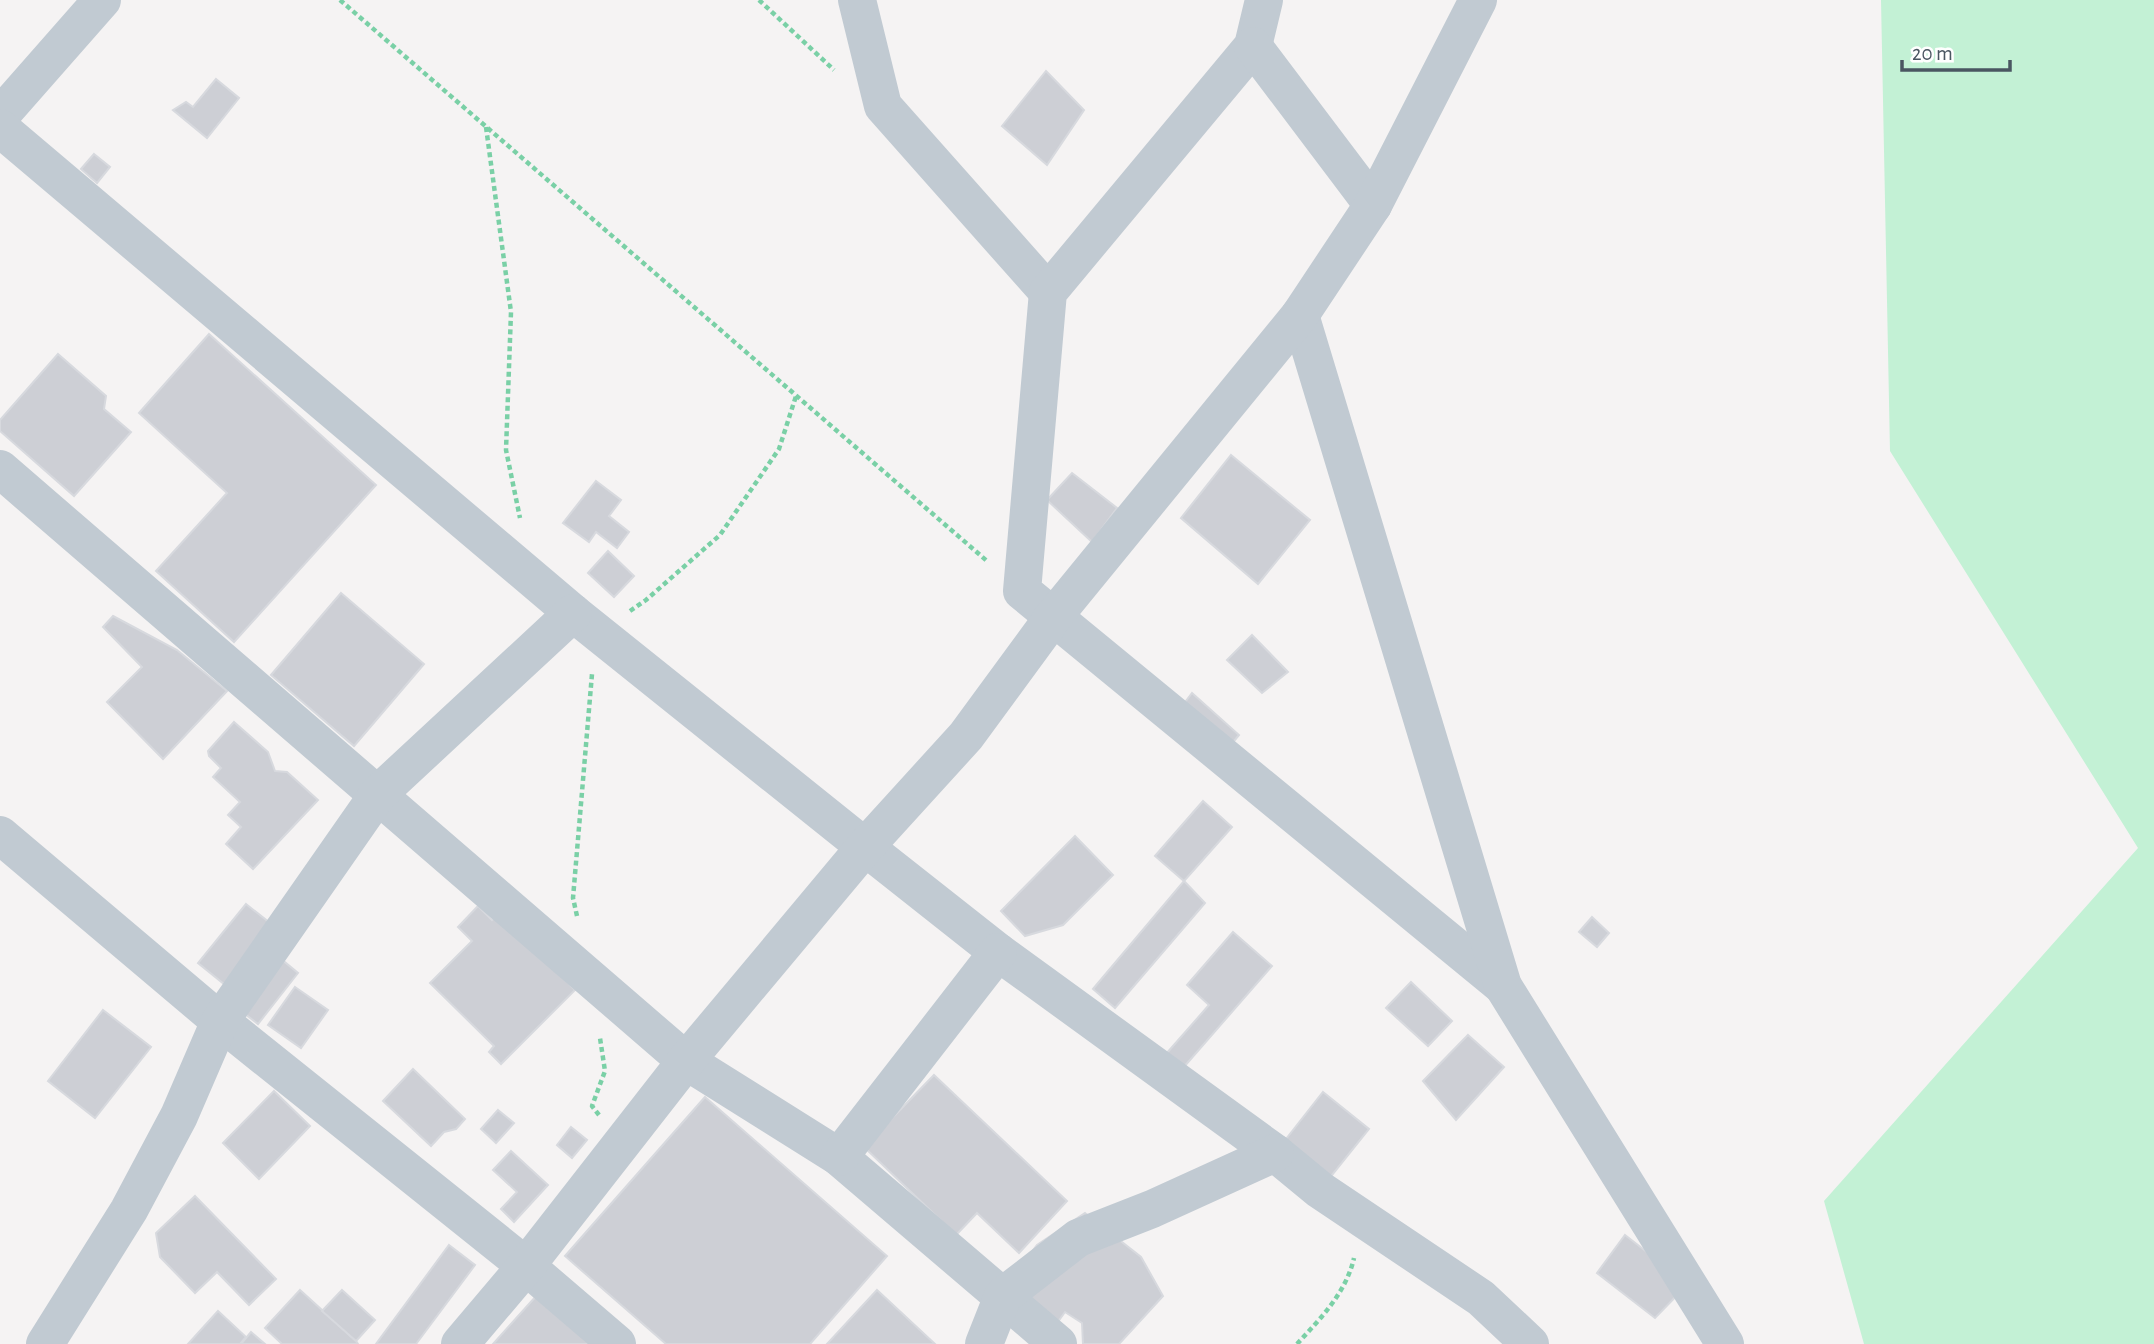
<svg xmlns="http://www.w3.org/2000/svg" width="2154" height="1344" font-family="'Alegreya Sans',sans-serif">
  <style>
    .green { fill: #c3f1d5 }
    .building { fill: #cdcfd5; stroke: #d7d9de; stroke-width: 2 }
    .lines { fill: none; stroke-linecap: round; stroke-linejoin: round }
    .path { stroke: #7ad0a6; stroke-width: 4.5; stroke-dasharray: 5 3.5; stroke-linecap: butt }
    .minor { stroke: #c1cad2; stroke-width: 38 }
  </style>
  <rect width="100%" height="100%" fill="#f5f3f3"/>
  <!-- green -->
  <polygon class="green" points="1881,0 2154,0 2154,1344 1864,1344 1824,1201 2138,848 1890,451"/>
  <!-- building -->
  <g class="building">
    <polygon points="1046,71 1084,110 1047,165 1002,126"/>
    <polygon points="216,79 239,98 207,138 173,110 186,102 193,107"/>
    <polygon points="94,154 110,167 97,183 81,169"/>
    <polygon points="209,334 376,485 234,642 156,571 227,493 139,413"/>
    <polygon points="58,354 106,396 104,409 131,432 74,496 0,431 0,420"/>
    <polygon points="1231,455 1310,520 1258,584 1181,518"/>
    <polygon points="1072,473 1117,508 1092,542 1047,500"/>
    <polygon points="596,481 621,500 609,516 629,532 617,548 596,532 589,542 563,523"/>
    <polygon points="608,551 634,576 614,597 588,573"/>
    <polygon points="341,593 424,664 354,746 271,675"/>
    <polygon points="113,616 177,650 227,691 163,759 107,702 142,667 103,627"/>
    <polygon points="1252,635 1288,672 1262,693 1227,660"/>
    <polygon points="1192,693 1239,735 1215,764 1168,725"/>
    <polygon points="234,722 268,752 275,771 287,772 318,800 253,869 226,844 241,827 228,815 240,802 213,777 221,768 209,756 208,751"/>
    <polygon points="1203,801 1232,827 1184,881 1155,856"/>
    <polygon points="1075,836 1113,875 1063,925 1025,936 1001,911"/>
    <polygon points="1184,881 1205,903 1115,1008 1093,989"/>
    <polygon points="246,904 270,923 257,939 298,973 258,1024 245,1014 251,1006 198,963"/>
    <polygon points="478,906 492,920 499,913 575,990 501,1064 489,1052 494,1046 430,983 472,941 458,927"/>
    <polygon points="1592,917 1609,933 1597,947 1579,932"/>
    <polygon points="1233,932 1272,966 1183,1068 1166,1054 1209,1005 1187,985"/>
    <polygon points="1411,982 1452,1021 1428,1046 1386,1008"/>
    <polygon points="295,987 328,1010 301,1048 268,1025"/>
    <polygon points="103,1010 151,1047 95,1118 48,1081"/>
    <polygon points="1468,1035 1504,1067 1456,1120 1423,1081"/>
    <polygon points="413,1069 465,1119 456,1129 444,1132 431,1146 383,1101"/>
    <polygon points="934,1075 1067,1201 1019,1253 977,1213 956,1235 864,1147"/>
    <polygon points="274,1091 310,1126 259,1179 223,1143"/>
    <polygon points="1323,1092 1369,1129 1320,1190 1275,1153"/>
    <polygon points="705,1097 887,1256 810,1344 666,1344 565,1256"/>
    <polygon points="498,1110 514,1123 496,1143 481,1129"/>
    <polygon points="571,1127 587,1140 572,1158 557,1145"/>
    <polygon points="511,1151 548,1185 514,1222 501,1209 517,1192 493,1170"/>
    <polygon points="195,1196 276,1279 249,1305 217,1272 195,1293 160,1257 156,1233"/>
    <polygon points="1085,1213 1141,1257 1163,1296 1119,1344 1083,1344 1082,1323 1065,1312 1057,1323 1020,1295 1025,1261 1037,1245"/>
    <polygon points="1625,1235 1688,1284 1655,1318 1597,1273"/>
    <polygon points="449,1245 475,1265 416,1344 376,1344"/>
    <polygon points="300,1290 356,1341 358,1344 282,1344 265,1328"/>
    <polygon points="342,1290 375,1320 356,1341 322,1311"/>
    <polygon points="877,1290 935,1344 827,1344"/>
    <polygon points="538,1294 594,1344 493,1344"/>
    <polygon points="218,1311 246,1337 240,1344 188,1344"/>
    <polygon points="251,1332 265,1344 241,1344"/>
  </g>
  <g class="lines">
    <!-- path -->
    <g class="path">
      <polyline points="340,0 987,561"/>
      <polyline points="759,0 834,70"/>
      <polyline points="486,127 511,312 506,450 520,518"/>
      <polyline points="630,611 646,600 720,535 779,449 796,396"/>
      <polyline points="577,916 573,898 592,674"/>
      <polyline points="599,1115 592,1106 605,1071 600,1038"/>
      <path d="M 1297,1344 C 1320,1319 1346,1293 1354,1258"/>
    </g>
    <!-- minor -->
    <g class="minor">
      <polyline points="857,0 883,106 1048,292"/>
      <polyline points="1264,0 1253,46 1048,292 1022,591 1503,986"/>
      <polyline points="1253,46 1373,205"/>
      <polyline points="0,116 102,0"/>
      <polyline points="0,128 573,613 865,847 998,952 1275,1153 1320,1190 1481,1298 1530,1344"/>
      <polyline points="1300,315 1503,986 1725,1344"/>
      <polyline points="0,469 686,1061 839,1157 1058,1344"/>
      <polyline points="0,835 220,1021 526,1266 617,1344"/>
      <polyline points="839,1157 998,952"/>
      <polyline points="45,1344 129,1210 179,1116 220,1021 379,793 573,613"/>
      <polyline points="460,1344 526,1266 686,1061 865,847 966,736 1054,616 1300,315 1373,205 1478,0"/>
      <polyline points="984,1344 1003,1296 1078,1238 1152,1209 1275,1153"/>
    </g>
  </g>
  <!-- scale -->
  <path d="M1902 60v10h108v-10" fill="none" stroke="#4a5661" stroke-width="3.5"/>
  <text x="1912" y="60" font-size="21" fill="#4a5661" stroke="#ffffff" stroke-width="5" paint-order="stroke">20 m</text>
</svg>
